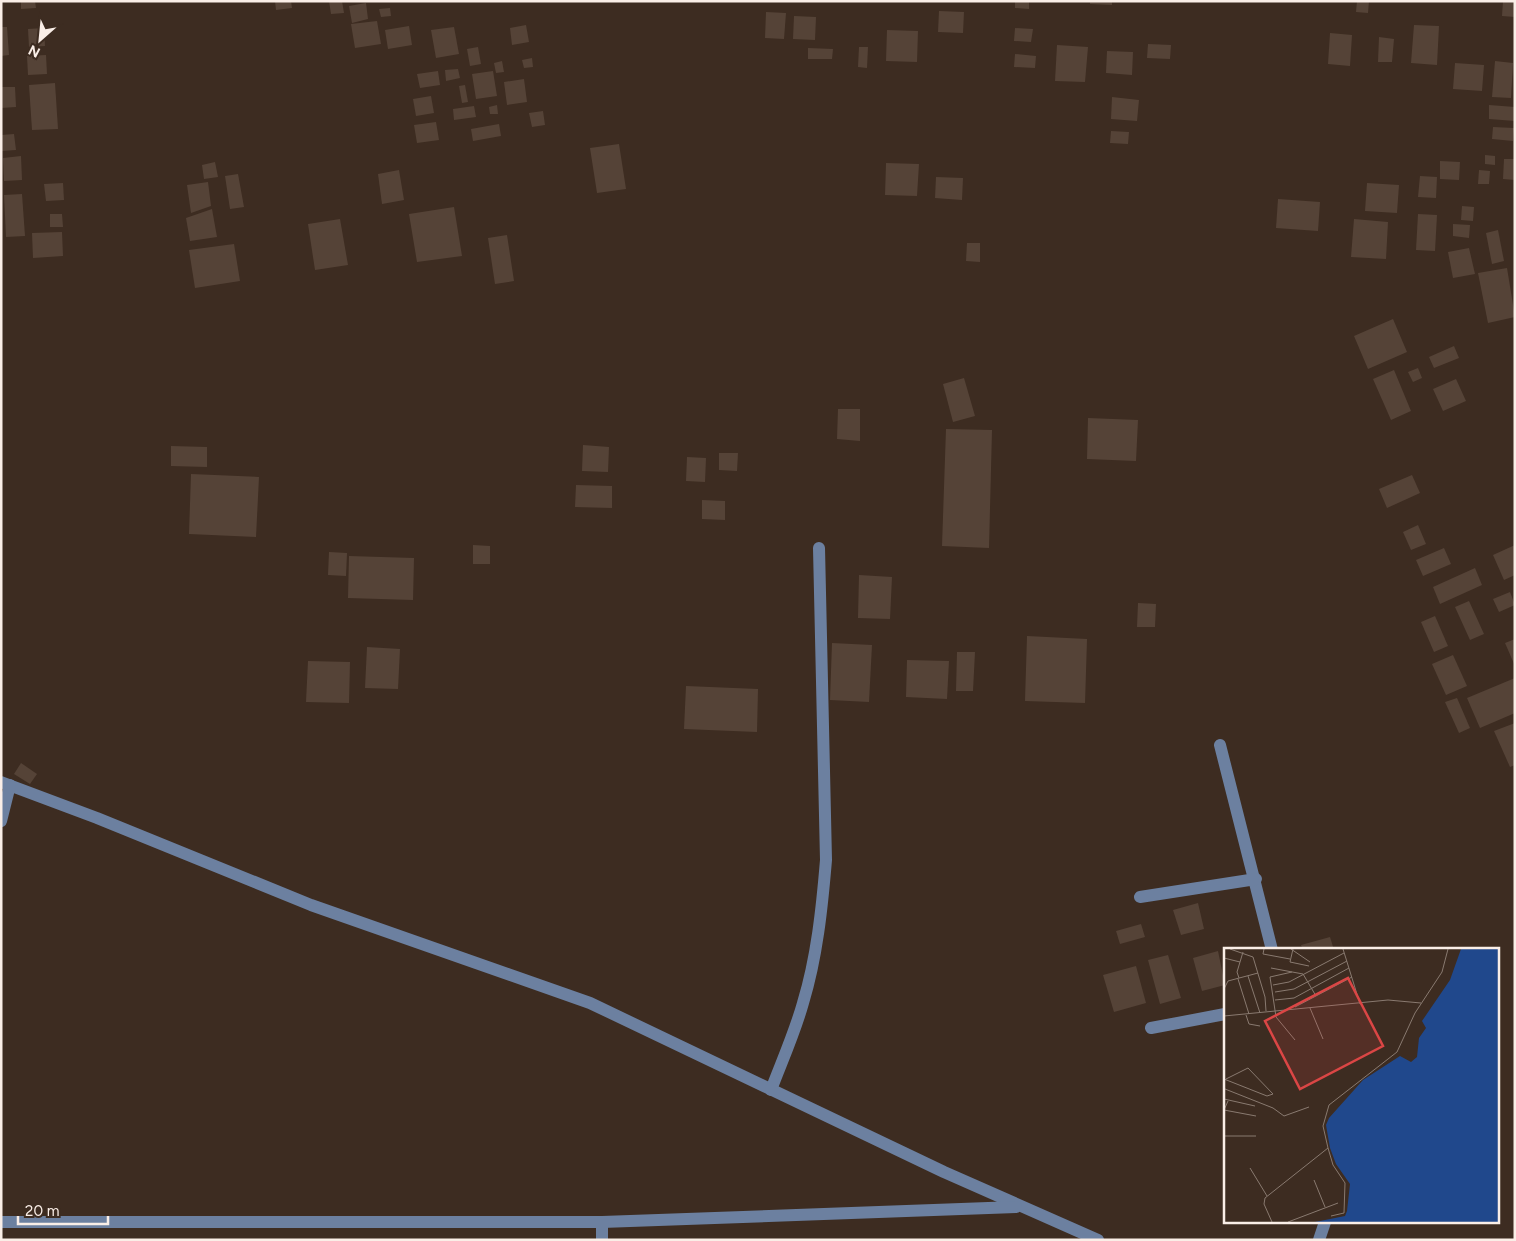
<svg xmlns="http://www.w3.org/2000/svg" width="1516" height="1241" font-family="Figtree,sans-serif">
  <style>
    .building { fill: #554337 }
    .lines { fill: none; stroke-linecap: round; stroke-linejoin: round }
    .minor { stroke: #6c80a0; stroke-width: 12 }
    .inset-road { fill: none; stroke: #897a70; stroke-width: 1 }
    .view { fill: #db4645; fill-opacity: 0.15; stroke: #db4645; stroke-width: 2.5 }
    .inset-edge { fill: none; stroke: #faeee7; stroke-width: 2.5 }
  </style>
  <rect width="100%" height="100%" fill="#3d2c21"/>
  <!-- building -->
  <g class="building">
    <polygon points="21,1 35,1 36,8 21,9"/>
    <polygon points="275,1 291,1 292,8 276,10"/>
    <polygon points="329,1 342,1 344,13 331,14"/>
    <polygon points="1015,1 1029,1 1029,9 1015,8"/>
    <polygon points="1090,1 1112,1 1112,5 1090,4"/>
    <polygon points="1357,1 1369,1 1368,13 1356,12"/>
    <polygon points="1503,1 1515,1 1515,17 1502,16"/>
    <polygon points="366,3 368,19 352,23 349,6"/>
    <polygon points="390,8 391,16 381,17 379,9"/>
    <polygon points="939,11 964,12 963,33 938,32"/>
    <polygon points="766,12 786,13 784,39 765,38"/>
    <polygon points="794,16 816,17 815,40 793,39"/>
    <polygon points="377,21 381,44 355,48 351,24"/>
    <polygon points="526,25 529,42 512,45 510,28"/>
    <polygon points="1414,25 1439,26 1437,65 1411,63"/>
    <polygon points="409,26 412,45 388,49 385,30"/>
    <polygon points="1,27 7,27 9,55 1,56"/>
    <polygon points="454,27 459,54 436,58 431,30"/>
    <polygon points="44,28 45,46 29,47 28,29"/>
    <polygon points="1015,28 1033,29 1031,42 1014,41"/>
    <polygon points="887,30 918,31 917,62 886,61"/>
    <polygon points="1330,33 1352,35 1350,66 1328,64"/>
    <polygon points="1379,37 1394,39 1392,62 1378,62"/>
    <polygon points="1148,44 1171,45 1170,59 1147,58"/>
    <polygon points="1057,45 1088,47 1085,82 1055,81"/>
    <polygon points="478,47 481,64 470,66 467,49"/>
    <polygon points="859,47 868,47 867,68 858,67"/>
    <polygon points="808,48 833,49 832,59 808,59"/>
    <polygon points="1107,51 1133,52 1132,75 1106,73"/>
    <polygon points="1015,54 1036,56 1035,68 1014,67"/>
    <polygon points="46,55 47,74 28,75 27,56"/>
    <polygon points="532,58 533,67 524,68 522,60"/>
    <polygon points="502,61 504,72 496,73 494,63"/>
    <polygon points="1495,61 1513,63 1511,98 1492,97"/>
    <polygon points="1455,63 1484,65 1482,91 1453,89"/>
    <polygon points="458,69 460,78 446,81 445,70"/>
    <polygon points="438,71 440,85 420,88 417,74"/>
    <polygon points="493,71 497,96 476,99 472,74"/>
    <polygon points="524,79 527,102 507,105 504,82"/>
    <polygon points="55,83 58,129 32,130 29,85"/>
    <polygon points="465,85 468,102 462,103 459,86"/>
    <polygon points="1,87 15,87 16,107 1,108"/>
    <polygon points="431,96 434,113 416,116 413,99"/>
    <polygon points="1112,97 1139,100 1137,121 1111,119"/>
    <polygon points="497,105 498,114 490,114 489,107"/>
    <polygon points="1489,105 1515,107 1515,121 1489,119"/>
    <polygon points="474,106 476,117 454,120 453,109"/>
    <polygon points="543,111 545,125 532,127 529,113"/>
    <polygon points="436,122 439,140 417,143 414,125"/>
    <polygon points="499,124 501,136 473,141 471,129"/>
    <polygon points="1493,127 1514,128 1513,141 1492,139"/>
    <polygon points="1111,131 1129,132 1128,144 1110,143"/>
    <polygon points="14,134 16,150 1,151 1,135"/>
    <polygon points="619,144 626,189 597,193 590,148"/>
    <polygon points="1485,155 1495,156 1495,165 1485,164"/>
    <polygon points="21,156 22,180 4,181 3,158"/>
    <polygon points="1504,159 1515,159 1515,180 1503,179"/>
    <polygon points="1440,161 1460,162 1459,180 1440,179"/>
    <polygon points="215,162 218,177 204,179 202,165"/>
    <polygon points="886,163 919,164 917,196 885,195"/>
    <polygon points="399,170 404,200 382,204 378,174"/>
    <polygon points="1479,170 1490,171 1489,184 1478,184"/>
    <polygon points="238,174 244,207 230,209 225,176"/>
    <polygon points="1420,176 1437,177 1436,198 1418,197"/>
    <polygon points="936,177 963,178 962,200 935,198"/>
    <polygon points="208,182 211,206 191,213 187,185"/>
    <polygon points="63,183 64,200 46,201 44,184"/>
    <polygon points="1367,183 1399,185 1397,213 1365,211"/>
    <polygon points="22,194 25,236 6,237 4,195"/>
    <polygon points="1278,199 1320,202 1318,231 1276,228"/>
    <polygon points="1462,206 1474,207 1473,221 1461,220"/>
    <polygon points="454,207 462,256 417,262 409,214"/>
    <polygon points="212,209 217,237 190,241 186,218"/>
    <polygon points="50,214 62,214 63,227 50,227"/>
    <polygon points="1418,214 1437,215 1435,251 1416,250"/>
    <polygon points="340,219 348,265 315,270 308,224"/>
    <polygon points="1354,219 1388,222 1386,259 1351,257"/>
    <polygon points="1453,224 1470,225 1469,238 1453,236"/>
    <polygon points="1498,230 1504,261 1492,264 1486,233"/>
    <polygon points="62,232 63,256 33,258 32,233"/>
    <polygon points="507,235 514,281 495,284 488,238"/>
    <polygon points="967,243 980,243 980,262 966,261"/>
    <polygon points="234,244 240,281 195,288 189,250"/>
    <polygon points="1469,248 1475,274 1453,278 1448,252"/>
    <polygon points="1507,268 1515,317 1488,323 1478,273"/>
    <polygon points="1393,319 1407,352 1368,369 1354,336"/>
    <polygon points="1454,346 1459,358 1434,368 1429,357"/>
    <polygon points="1418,368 1422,378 1413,382 1408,372"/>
    <polygon points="1394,370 1411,411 1391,420 1373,379"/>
    <polygon points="964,378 975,416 953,422 943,384"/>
    <polygon points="1456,379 1466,401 1443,411 1433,389"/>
    <polygon points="838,409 860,409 860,441 837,439"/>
    <polygon points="1088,418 1138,420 1136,461 1087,459"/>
    <polygon points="946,429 992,430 989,548 942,546"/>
    <polygon points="583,445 609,447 608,472 582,471"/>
    <polygon points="171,446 207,447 207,467 171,466"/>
    <polygon points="719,453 738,453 737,471 719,470"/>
    <polygon points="687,457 706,458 705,482 686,481"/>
    <polygon points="191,474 259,477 256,537 189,534"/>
    <polygon points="1412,475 1420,493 1387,508 1379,489"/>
    <polygon points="576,485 612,486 612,508 575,507"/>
    <polygon points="702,500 725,501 725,520 702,519"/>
    <polygon points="1418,525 1426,544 1411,550 1403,532"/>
    <polygon points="473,545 490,546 490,564 473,564"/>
    <polygon points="1515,545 1515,575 1504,580 1493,555"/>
    <polygon points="1444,548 1451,564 1423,576 1416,560"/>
    <polygon points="329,552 347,553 346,576 328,575"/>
    <polygon points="349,556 414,558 413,600 348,598"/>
    <polygon points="1475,568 1482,585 1440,604 1433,587"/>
    <polygon points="859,575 892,577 890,619 858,618"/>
    <polygon points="1510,592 1515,605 1499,612 1493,599"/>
    <polygon points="1469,601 1484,634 1470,640 1455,607"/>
    <polygon points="1138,603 1156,604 1155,627 1137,627"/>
    <polygon points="1435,616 1448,646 1434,652 1421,622"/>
    <polygon points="1027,636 1087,639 1085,703 1025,701"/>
    <polygon points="1515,639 1515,666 1505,643"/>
    <polygon points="832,643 872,645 869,702 830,700"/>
    <polygon points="367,647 400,649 398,689 365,688"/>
    <polygon points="957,652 975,652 973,691 956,691"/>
    <polygon points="1453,655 1467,686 1446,695 1432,664"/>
    <polygon points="907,660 949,661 947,699 906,697"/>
    <polygon points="308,661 350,662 349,703 306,702"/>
    <polygon points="1515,678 1515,713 1480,728 1467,698"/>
    <polygon points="686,686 758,689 757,732 684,729"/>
    <polygon points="1457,698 1470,728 1459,733 1445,702"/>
    <polygon points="1515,723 1515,765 1510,767 1494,731"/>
    <polygon points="21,763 37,774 30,784 14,774"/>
    <polygon points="1198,903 1204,929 1181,935 1173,910"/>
    <polygon points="1141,924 1145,937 1120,944 1116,931"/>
    <polygon points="1330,937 1334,950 1303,950 1301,945"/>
    <polygon points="1218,951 1225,985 1202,991 1193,958"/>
    <polygon points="1168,955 1181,998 1160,1004 1148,960"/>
    <polygon points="1136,966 1146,1003 1114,1012 1103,975"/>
  </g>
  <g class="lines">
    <!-- minor -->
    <g class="minor">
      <polyline points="1220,745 1272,950"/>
      <polyline points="1,782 97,818 311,905 590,1003 944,1172 1098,1240"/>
      <polyline points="1,821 10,785"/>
      <polyline points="1140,897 1256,879"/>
      <polyline points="1151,1028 1225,1014"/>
      <path d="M 771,1090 C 782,1061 795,1032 803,1003 C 817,957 822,908 826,860 L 819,548"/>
      <polyline points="1,1222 602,1222 1016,1207"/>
      <polyline points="602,1222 602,1240"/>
      <polyline points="1319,1240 1325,1222"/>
    </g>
  </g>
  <!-- overview -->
  <g transform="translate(1224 948)">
    <rect width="275" height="275" fill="#3d2c21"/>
    <path d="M 237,1 L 275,1 L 275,274 L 91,274 L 121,268 L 123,263 L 126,236 L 112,216 L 106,200 L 102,177 L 105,170 L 139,132 L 176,108 L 187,114 L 193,109 L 195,90 L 202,80 L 198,73 L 226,32 Z" fill="#20488c"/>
    <path class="inset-road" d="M 6,1 L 29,9 L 41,49 L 42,63M 40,1 L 39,6 L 66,11M 67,1 L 86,14M 69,1 L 66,14 L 85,18M 119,1 L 136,56M 0,10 L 16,14M 47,20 L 79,26 L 92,48M 68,24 L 46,29 L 52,69 L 71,92M 24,28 L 36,65M 15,30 L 13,24 L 19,4M 14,31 L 25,66M 49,37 L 65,34 L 120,5M 0,41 L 4,33 L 34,25M 51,44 L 70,41 L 123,13M 51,52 L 70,50 L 125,20M 71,59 L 128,29M 86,60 L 99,91M 22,67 L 25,76 L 36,78M 0,68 L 164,52 L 197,55M 0,131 L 43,148 L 49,146 L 24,120 L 2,131M 1,141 L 49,160 L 60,168 L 85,159M 0,151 L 31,158M 4,153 L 0,162 L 32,168M 0,188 L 32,188M 26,220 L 43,248M 90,232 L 101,259M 107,268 L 120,265 L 121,235 L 109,217 L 104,200 L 99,178 L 105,157 L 173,104 L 191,65 L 218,24 L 224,1M 48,274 L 40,256 L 41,250 L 104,200M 64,274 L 114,255"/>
    <path class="view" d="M 124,30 L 159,98 L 76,141 L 41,73 Z"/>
    <rect width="275" height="275" class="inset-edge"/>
  </g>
  <!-- border -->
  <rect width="1516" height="1241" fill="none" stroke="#faeee7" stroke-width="5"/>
  <!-- north arrow -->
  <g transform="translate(40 40) rotate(207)" stroke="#3d2c21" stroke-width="4" paint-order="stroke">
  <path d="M0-4L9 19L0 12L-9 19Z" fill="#faeee7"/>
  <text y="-8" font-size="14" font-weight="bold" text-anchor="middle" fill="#faeee7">N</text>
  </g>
  <!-- scale -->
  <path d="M18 1216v8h90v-8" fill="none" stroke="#faeee7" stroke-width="2.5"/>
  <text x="25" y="1216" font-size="15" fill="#faeee7" stroke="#3d2c21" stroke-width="4" paint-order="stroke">20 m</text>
</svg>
